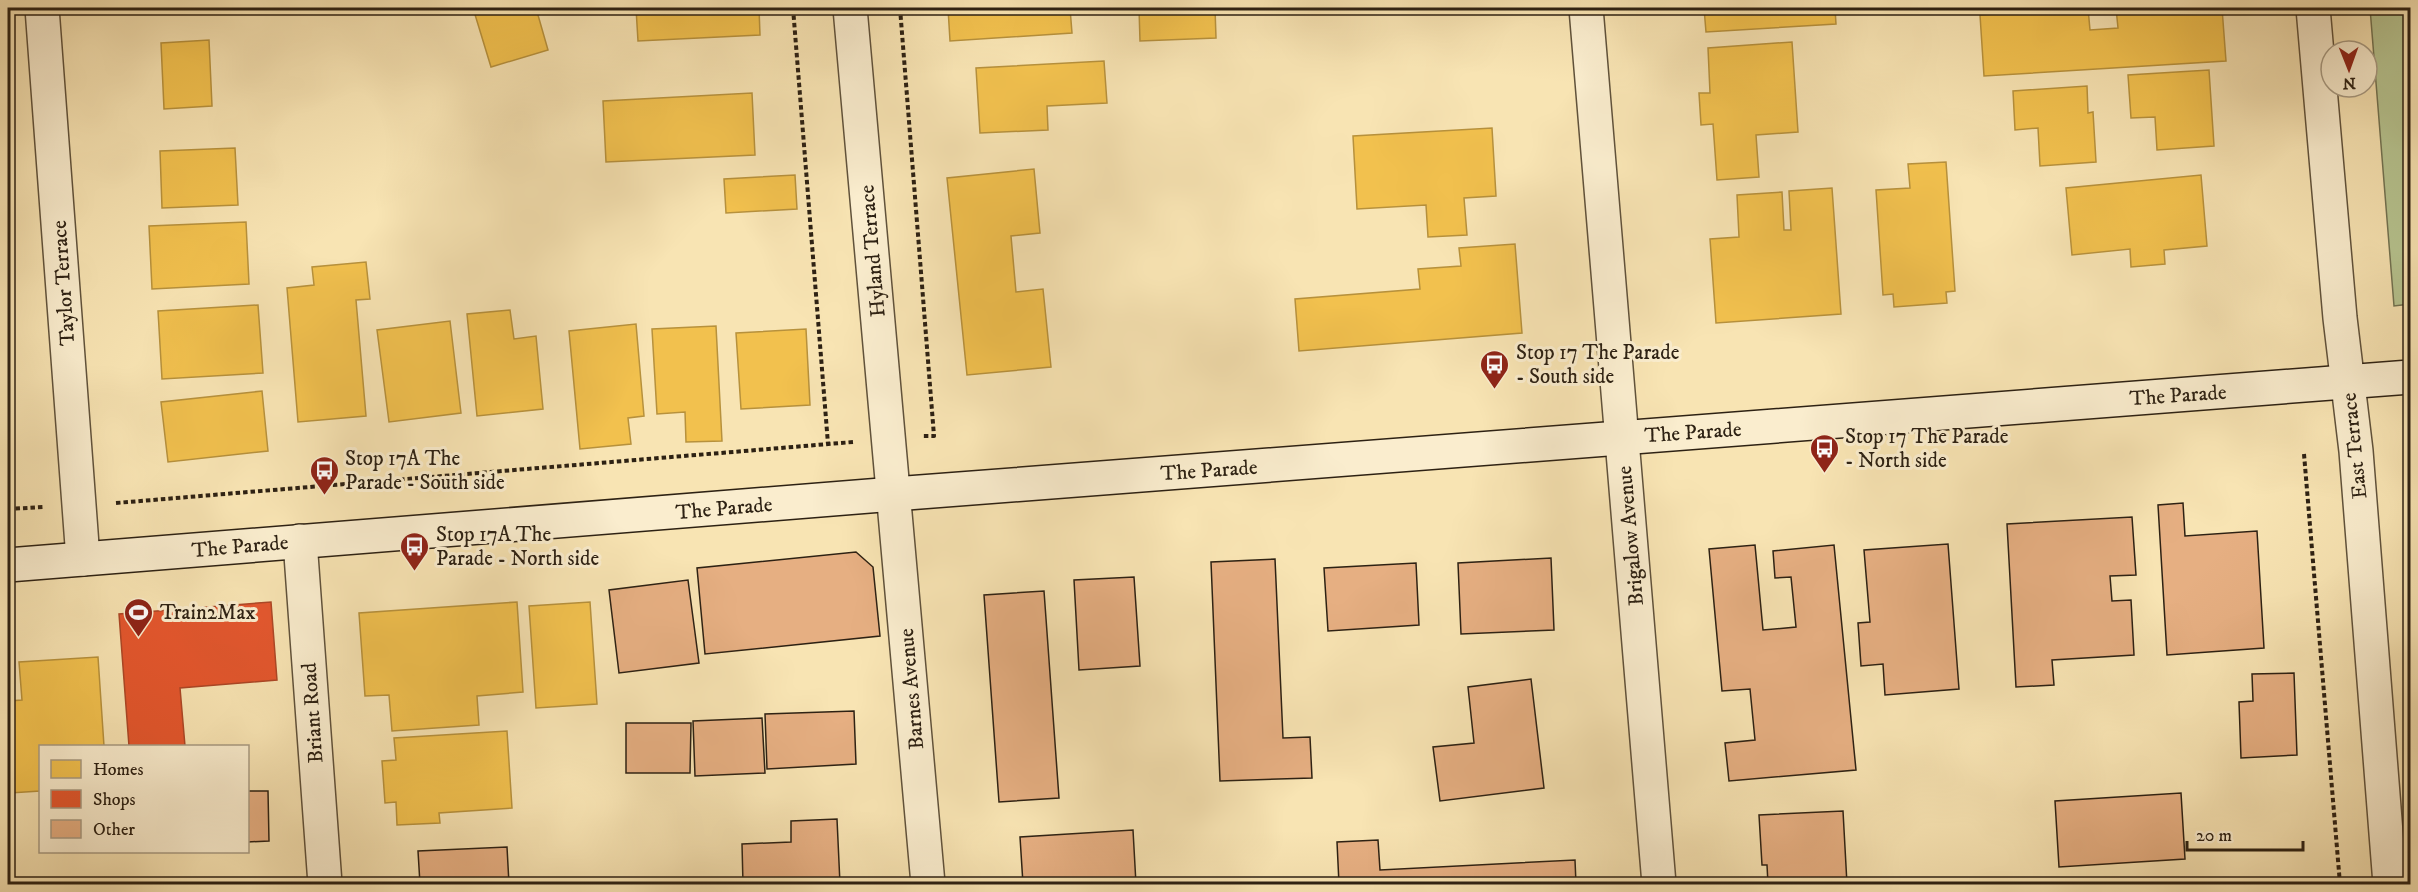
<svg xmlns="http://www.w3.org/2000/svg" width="2418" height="892" font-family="'IM FELL DW Pica',serif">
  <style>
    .green { fill: #b7c591; stroke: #727352; stroke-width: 1.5 }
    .homes { fill: #f2c14e; stroke: #b7913c; stroke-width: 1.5 }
    .shops { fill: #e4572e; stroke: #ad4726; stroke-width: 1.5 }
    .building { fill: #e6af82; stroke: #2d2113; stroke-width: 1.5 }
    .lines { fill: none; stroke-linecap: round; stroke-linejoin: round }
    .minor-casing { stroke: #60523b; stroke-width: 36 }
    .secondary-casing { stroke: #2d2113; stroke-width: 36 }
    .path { stroke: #2d2113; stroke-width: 4; stroke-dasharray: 4.5 3; stroke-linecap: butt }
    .minor { stroke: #faedce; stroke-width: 33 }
    .secondary { stroke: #faedce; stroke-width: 33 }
    .labels { text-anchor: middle; stroke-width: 6; stroke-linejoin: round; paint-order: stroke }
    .street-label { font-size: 21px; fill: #2d2113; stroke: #faedce }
    .poi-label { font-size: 21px; fill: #2d2113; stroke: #faedce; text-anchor: start }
  </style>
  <rect width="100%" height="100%" fill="#f8e4b3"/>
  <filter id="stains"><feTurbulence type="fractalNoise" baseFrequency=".00333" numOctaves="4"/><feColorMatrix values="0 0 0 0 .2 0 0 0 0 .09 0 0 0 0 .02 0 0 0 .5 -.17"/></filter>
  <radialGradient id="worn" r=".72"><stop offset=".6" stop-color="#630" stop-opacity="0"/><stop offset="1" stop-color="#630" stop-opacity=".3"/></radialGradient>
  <!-- green -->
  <polygon class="green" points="2370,8 2410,8 2410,304 2394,306"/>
  <!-- homes -->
  <g class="homes">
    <polygon points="473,8 536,8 548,50 491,67"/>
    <polygon points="636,8 759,8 760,35 638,41"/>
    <polygon points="948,8 1070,8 1072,33 950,41"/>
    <polygon points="1139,8 1215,8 1216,38 1140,41"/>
    <polygon points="1704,8 1835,8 1836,24 1706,32"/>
    <polygon points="2088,8 2090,30 2118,28 2116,8 2222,8 2226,61 1984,76 1980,15"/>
    <polygon points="209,40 212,106 164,109 161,43"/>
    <polygon points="1792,42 1798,132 1756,135 1759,177 1717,180 1713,124 1701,125 1699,93 1710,93 1708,48"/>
    <polygon points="1104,61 1107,103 1047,106 1048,130 980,133 976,68"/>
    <polygon points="2209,70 2214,146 2157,150 2155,117 2131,118 2128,75"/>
    <polygon points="2087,86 2088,113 2093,112 2096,162 2040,166 2038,128 2015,130 2013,91"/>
    <polygon points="752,93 755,155 606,162 603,101"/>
    <polygon points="1492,128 1496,196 1464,198 1467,235 1428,237 1426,205 1357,209 1353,136"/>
    <polygon points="235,148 238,205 162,208 160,151"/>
    <polygon points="1946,162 1955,291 1946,292 1947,303 1894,307 1893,294 1883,295 1876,190 1910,188 1908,164"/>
    <polygon points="1034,169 1040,233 1011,236 1016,292 1043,289 1051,367 967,375 947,178"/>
    <polygon points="795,175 797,209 726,213 724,179"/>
    <polygon points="2201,175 2207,246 2164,250 2165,264 2131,267 2130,249 2072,255 2066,188"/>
    <polygon points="1832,188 1841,314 1716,323 1710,239 1739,237 1737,195 1782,192 1784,230 1791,230 1789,191"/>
    <polygon points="246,222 249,284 152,289 149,226"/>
    <polygon points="1515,244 1522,333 1299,351 1295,299 1420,289 1418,269 1461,266 1459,248"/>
    <polygon points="366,262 370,299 356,300 366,416 298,422 287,288 314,285 312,267"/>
    <polygon points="258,305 263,373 162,379 158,311"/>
    <polygon points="510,310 514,339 536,336 543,409 477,416 467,314"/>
    <polygon points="450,321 461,413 389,422 377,330"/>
    <polygon points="636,324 644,416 628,418 631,444 580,449 569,331"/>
    <polygon points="716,326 722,441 686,442 685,412 657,414 652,329"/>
    <polygon points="806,329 810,405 741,409 736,333"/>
    <polygon points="262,391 268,451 168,462 161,402"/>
    <polygon points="517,602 523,692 477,696 479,725 392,731 389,695 365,696 359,613"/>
    <polygon points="590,602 597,704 536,708 529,606"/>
    <polygon points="98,657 104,746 40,746 40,791 10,793 8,701 22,700 19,662"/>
    <polygon points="507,731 512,808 439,813 440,823 397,825 396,802 385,803 382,761 396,760 394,738"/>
    <polygon points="8,799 13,865 8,865"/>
  </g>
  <!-- shops -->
  <polygon class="shops" points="271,602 277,680 180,688 185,746 129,746 119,614"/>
  <!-- building -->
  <g class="building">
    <polygon points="2183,503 2185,536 2257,531 2264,648 2167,655 2158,505"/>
    <polygon points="2132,517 2136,575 2110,576 2112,601 2131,600 2134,655 2052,660 2054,685 2016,687 2007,524"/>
    <polygon points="1948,544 1959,689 1885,695 1883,664 1861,666 1858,623 1870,622 1864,550"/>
    <polygon points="1755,545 1763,630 1796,627 1791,577 1775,578 1773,551 1834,545 1856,770 1729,781 1725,743 1755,740 1750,689 1722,691 1709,549"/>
    <polygon points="856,552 873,567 880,636 705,654 697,568"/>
    <polygon points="1551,558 1554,630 1461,634 1458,563"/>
    <polygon points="1275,559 1283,738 1310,737 1312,778 1220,781 1211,562"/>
    <polygon points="1416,563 1419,625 1328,631 1324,568"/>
    <polygon points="1134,577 1140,666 1079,670 1074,580"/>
    <polygon points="688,580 699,663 619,673 609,590"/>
    <polygon points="1044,591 1059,798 999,802 984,595"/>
    <polygon points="2294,673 2297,755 2241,758 2239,702 2253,701 2252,674"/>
    <polygon points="1531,679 1544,788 1440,801 1433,747 1474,743 1468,687"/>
    <polygon points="854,711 856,764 767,769 765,714"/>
    <polygon points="762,718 765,773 695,776 693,721"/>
    <polygon points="626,723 691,723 690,773 626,773"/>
    <polygon points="248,791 268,791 269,841 248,842"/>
    <polygon points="2181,793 2185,859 2059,867 2055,801"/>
    <polygon points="1843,811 1847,884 1768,884 1767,865 1762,865 1759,815"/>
    <polygon points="837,819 840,884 743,884 742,844 791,842 791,821"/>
    <polygon points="1133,830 1136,884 1023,884 1020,837"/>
    <polygon points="1378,840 1380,870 1575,860 1576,884 1339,884 1337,842"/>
    <polygon points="507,847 509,884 420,884 418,851"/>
  </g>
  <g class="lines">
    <defs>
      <g id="minor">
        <polyline points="42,8 83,559"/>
        <polyline points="850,8 928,884"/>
        <polyline points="1586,8 1659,884"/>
        <polyline points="2313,8 2340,318 2356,451 2390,884"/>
        <polyline points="300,541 325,884"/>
      </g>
      <polyline id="secondary" points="8,565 894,494 2410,377"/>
    </defs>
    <!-- minor casing -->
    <use href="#minor" class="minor-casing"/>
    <!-- secondary casing -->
    <use href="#secondary" class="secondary-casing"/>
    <!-- path -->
    <g class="path">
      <polyline points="793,8 828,444"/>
      <polyline points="900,8 934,436 923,436"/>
      <polyline points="2304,454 2340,884"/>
      <polyline points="116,503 853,442"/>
      <polyline points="8,509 43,507"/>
    </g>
    <!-- minor -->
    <use href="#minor" class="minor"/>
    <!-- secondary -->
    <use href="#secondary" class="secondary"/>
  </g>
  <!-- icons -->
  <defs>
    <symbol id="bus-pin" viewBox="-11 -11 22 30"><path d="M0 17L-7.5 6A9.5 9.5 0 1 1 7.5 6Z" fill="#8f2418" stroke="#faedce"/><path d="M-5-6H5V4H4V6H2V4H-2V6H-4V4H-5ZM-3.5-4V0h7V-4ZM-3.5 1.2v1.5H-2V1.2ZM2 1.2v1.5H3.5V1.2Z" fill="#fff"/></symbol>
    <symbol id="stadium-pin" viewBox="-11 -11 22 30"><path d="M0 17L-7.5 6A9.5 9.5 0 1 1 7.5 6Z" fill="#8f2418" stroke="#faedce"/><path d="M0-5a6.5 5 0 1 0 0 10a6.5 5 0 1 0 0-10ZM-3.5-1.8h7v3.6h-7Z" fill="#fff"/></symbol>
  </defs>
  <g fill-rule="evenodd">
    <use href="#bus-pin" x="1478" y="348" width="33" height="45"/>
    <use href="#bus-pin" x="1808" y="432" width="33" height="45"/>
    <use href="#bus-pin" x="308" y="454" width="33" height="45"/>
    <use href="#bus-pin" x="398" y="530" width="33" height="45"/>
    <use href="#stadium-pin" x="122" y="596" width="33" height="45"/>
  </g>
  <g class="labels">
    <!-- street labels -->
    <g class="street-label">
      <text transform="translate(872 251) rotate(-95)" y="7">Hyland Terrace</text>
      <text transform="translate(63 283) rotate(-94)" y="7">Taylor Terrace</text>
      <text transform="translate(2178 395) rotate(-4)" y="7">The Parade</text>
      <text transform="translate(1693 432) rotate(-4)" y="7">The Parade</text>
      <text transform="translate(2354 446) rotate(-96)" y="7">East Terrace</text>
      <text transform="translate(1209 470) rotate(-4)" y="7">The Parade</text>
      <text transform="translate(724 508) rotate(-5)" y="7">The Parade</text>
      <text transform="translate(1630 536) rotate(-95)" y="7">Brigalow Avenue</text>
      <text transform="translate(240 546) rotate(-5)" y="7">The Parade</text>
      <text transform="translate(911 689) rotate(-95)" y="7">Barnes Avenue</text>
      <text transform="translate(312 713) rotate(-94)" y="7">Briant Road</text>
    </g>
    <!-- poi labels -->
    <g class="poi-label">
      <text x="1516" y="359">Stop 17 The Parade<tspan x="1516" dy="24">- South side</tspan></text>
      <text x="1845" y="443">Stop 17 The Parade<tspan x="1845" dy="24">- North side</tspan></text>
      <text x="345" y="465">Stop 17A The<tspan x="345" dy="24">Parade - South side</tspan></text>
      <text x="436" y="541">Stop 17A The<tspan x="436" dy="24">Parade - North side</tspan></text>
      <text x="160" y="619">Train2Max</text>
    </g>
  </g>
  <!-- margin -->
  <rect width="2418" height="892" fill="none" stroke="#f8e4b3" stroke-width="30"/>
  <rect x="9" y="9" width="2400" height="874" fill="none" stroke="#2d2113" stroke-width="3"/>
  <rect x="15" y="15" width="2388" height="862" fill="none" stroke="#2d2113" stroke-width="1.5"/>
  <!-- legend -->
  <rect x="39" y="745" width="210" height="108" fill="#faedce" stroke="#a89b83" stroke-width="1.5"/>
  <rect x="51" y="760" width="30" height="18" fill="#f2c14e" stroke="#a89b83" stroke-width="1.5"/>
  <text x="93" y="775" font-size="18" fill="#2d2113">Homes</text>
  <rect x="51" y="790" width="30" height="18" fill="#e4572e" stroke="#a89b83" stroke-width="1.5"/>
  <text x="93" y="805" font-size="18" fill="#2d2113">Shops</text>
  <rect x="51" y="820" width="30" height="18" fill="#e6af82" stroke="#a89b83" stroke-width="1.5"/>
  <text x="93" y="835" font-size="18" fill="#2d2113">Other</text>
  <!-- north arrow -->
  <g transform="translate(2349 69) rotate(179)"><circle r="28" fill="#faedce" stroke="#a89b83" stroke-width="1.5"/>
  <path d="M0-4.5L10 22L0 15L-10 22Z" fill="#8f2418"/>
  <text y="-9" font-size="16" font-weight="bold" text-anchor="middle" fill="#2d2113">N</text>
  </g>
  <!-- scale -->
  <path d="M2187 841v9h116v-9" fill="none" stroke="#2d2113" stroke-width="3"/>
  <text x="2196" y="841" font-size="18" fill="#2d2113" stroke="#faedce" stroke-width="4.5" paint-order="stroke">20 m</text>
  <rect width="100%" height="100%" filter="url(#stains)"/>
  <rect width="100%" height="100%" fill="url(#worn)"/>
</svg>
